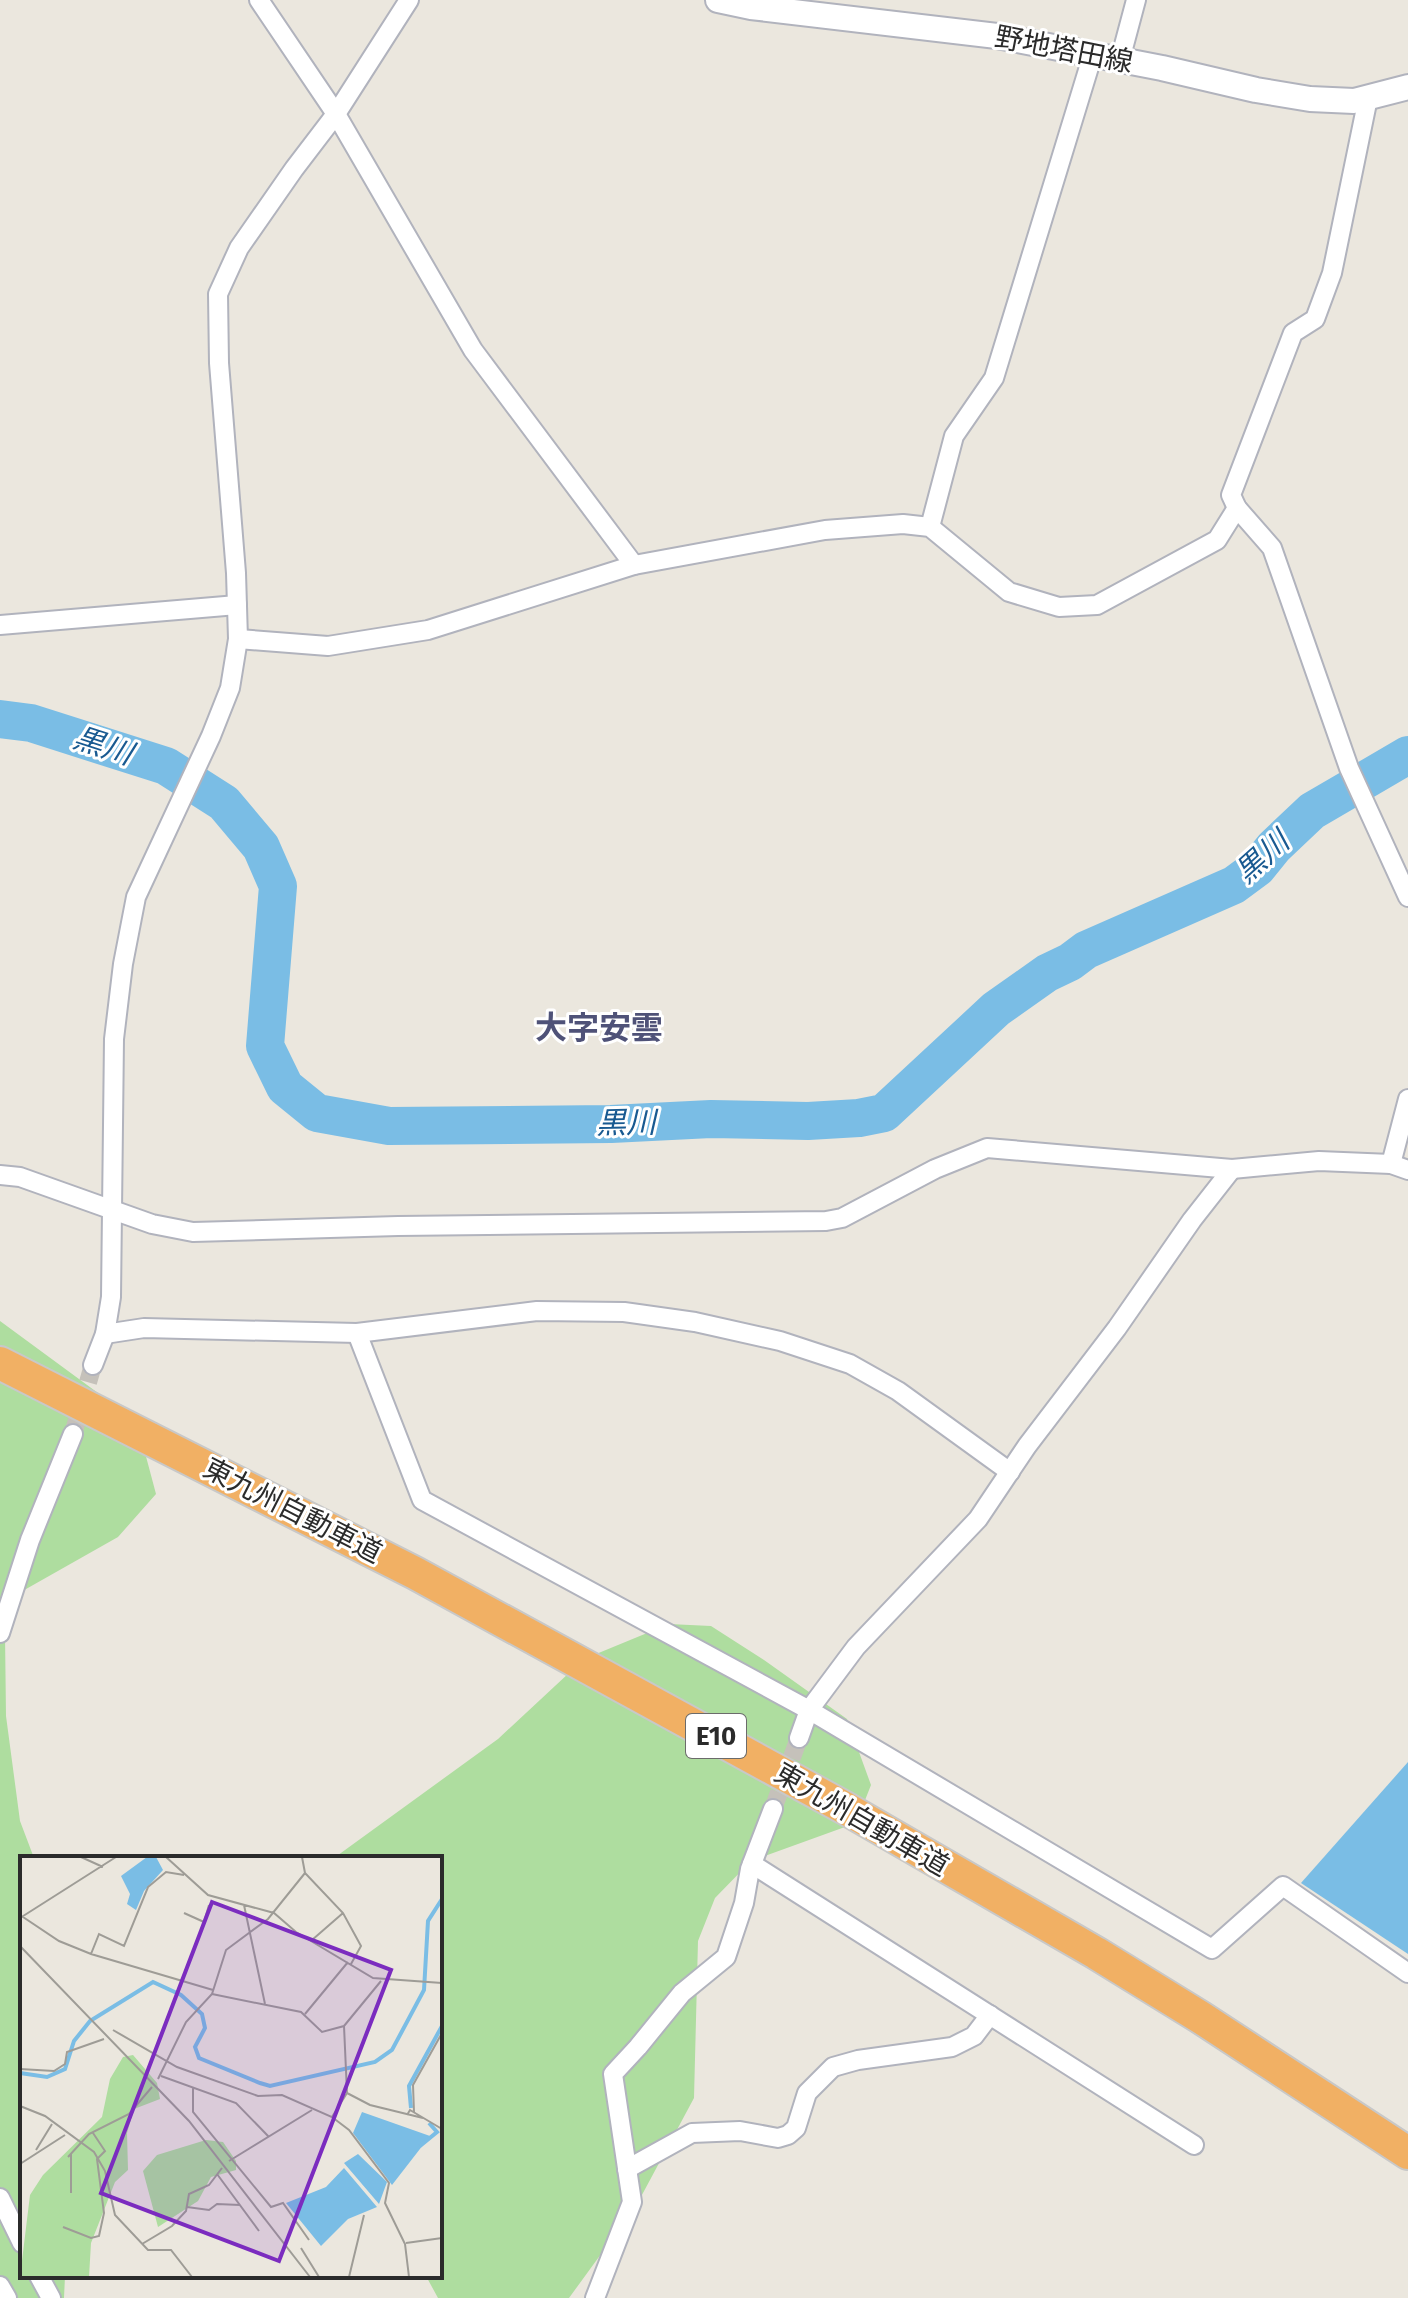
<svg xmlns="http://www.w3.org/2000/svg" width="1408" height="2298" font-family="'Fira Sans','Noto Sans JP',sans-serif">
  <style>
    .green { fill: #aedd9f }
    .water { fill: #7abde5 }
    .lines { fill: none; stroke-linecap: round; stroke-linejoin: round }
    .river { stroke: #7abde5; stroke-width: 38 }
    .minor-tunnel { stroke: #c5c1ba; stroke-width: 18; stroke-dasharray: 18 9; stroke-linecap: butt }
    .minor-casing { stroke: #b1b3bd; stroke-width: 22 }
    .secondary-casing { stroke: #b1b3bd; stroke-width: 28 }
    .motorway-casing { stroke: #c8c8c8; stroke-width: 36 }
    .minor { stroke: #fff; stroke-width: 18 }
    .secondary { stroke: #fff; stroke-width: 24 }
    .motorway { stroke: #f1b064; stroke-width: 32 }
    .labels { text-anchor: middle; stroke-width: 6; stroke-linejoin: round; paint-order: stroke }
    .shield { fill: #fff; stroke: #6b6b6b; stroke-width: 2 }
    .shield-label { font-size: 26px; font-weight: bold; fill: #2b2b2b }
    .street-label { font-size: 28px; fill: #2b2b2b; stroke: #fff }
    .water-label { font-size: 30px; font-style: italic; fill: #195a91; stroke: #fff }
    .quarter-label { font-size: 32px; font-weight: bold; fill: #4f5278; stroke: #fff }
    .inset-river { fill: none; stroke: #7abde5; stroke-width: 4 }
    .inset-road { fill: none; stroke: #9e9c96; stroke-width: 2 }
    .view { fill: #7b2cbf; fill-opacity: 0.15; stroke: #7b2cbf; stroke-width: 4 }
    .inset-edge { fill: none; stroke: #2b2b2b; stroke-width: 4 }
  </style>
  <rect width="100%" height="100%" fill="#ebe7de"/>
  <!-- green -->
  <g class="green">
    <polygon points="0,1321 98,1393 144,1449 156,1494 118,1537 19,1593 5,1634 6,1716 20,1821 34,1858 22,1858 22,2276 65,2276 64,2298 0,2298"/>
    <polygon points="669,1624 711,1626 764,1660 847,1719 871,1785 856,1823 751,1861 715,1898 698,1941 694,2098 636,2206 569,2298 438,2298 426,2276 440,2276 440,1858 334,1858 498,1739 584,1659"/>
  </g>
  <!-- water -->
  <polygon class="water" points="1408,1762 1408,1954 1301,1883"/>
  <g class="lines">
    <!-- river -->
    <polyline class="river" points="0,719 31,723 166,766 224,803 261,847 278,886 265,1046 285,1087 317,1113 389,1126 611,1124 711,1119 808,1121 859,1118 884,1113 996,1009 1047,973 1070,962 1086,950 1234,885 1257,868 1274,847 1312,811 1408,755"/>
    <!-- minor-tunnel -->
    <g class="minor-tunnel">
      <polyline points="73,1434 93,1365"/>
      <polyline points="773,1809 799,1738"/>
    </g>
    <defs>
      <g id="minor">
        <polyline points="259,0 336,114 473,350 634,565"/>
        <polyline points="1120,60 1136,0"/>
        <polyline points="1368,98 1332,273 1315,319 1293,333 1231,495 1237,508 1272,548 1349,768 1408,897"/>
        <polyline points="930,527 954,436 994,378 1093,54"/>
        <polyline points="0,625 237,605"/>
        <polyline points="238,639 328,646 428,630 634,565 825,530 903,524 930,527 1009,592 1059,607 1097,605 1217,540 1237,508"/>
        <polyline points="1391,1164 1408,1099"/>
        <polyline points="0,1175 20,1177 152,1224 193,1232 398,1226 826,1221 842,1218 935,1169 987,1148 1232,1169 1319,1161 1391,1164 1408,1170"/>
        <polyline points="357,1333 422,1500 809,1710 1212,1949 1283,1886 1408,1973"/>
        <polyline points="105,1334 144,1328 357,1333 537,1311 624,1312 695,1322 780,1341 850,1364 898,1391 1010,1472"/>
        <polyline points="93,1365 105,1334 111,1297 114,1039 123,964 136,897 211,736 230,688 238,639 236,573 219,363 218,294 239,248 294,169 336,114 409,0"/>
        <polyline points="0,1633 30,1540 73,1434"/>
        <polyline points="799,1738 809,1710 856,1647 978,1519 1027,1446 1117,1328 1192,1220 1232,1169"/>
        <polyline points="752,1864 1194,2145"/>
        <polyline points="627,2169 692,2133 740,2131 778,2138 788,2135 796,2128 807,2093 833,2067 858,2060 952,2047 974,2036 990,2015"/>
        <polyline points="0,2198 22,2243"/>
        <polyline points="39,2276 51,2298"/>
        <polyline points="0,2286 7,2298"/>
        <polyline points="595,2298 632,2202 613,2074 638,2047 682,1993 726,1957 744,1903 750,1869 773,1809"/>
      </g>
      <polyline id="secondary" points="718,0 751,7 997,36 1162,68 1256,90 1310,99 1354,101 1408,87"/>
      <polyline id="motorway" points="0,1363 415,1573 845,1808 1096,1953 1200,2017 1408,2153"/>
    </defs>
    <!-- minor casing -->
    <use href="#minor" class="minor-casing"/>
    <!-- secondary casing -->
    <use href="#secondary" class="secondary-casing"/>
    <!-- motorway casing -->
    <use href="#motorway" class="motorway-casing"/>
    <!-- minor -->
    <use href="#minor" class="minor"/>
    <!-- secondary -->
    <use href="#secondary" class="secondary"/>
    <!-- motorway -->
    <use href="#motorway" class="motorway"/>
  </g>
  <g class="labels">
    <!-- shield labels -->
    <rect class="shield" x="686" y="1714" width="60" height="44" rx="6"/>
    <g class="shield-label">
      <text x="716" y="1745">E10</text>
    </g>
    <!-- street labels -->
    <g class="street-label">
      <text transform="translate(1064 49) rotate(11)" y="10">野地塔田線</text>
      <text transform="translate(293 1510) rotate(27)" y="10">東九州自動車道</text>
      <text transform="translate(862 1819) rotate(30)" y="10">東九州自動車道</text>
    </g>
    <!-- water labels -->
    <g class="water-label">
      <text transform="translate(103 746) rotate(18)" y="10">黒川</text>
      <text transform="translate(1262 857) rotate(-42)" y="10">黒川</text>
      <text transform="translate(626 1123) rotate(-1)" y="10">黒川</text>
    </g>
    <!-- quarter labels -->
    <g class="quarter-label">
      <text x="599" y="1039">大字安雲</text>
    </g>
  </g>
  <!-- overview -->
  <g transform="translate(20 1856)">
    <rect width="422" height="422" fill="#ebe7de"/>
    <path d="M 113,199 L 137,227 L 140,243 L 114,253 L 107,277 L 108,314 L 95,326 L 71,387 L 69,421 L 0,421 L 10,339 L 23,319 L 82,261 L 90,223 L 103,201 ZM 186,284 L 203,286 L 216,305 L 216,314 L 191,321 L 178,345 L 138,371 L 123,315 L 137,299 Z" fill="#aedd9f"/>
    <path d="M 127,1 L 136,1 L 143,14 L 124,35 L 116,54 L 107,48 L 110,38 L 101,20 ZM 342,256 L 410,280 L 372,329 L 333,277 ZM 338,298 L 367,326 L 359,348 L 324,307 ZM 324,312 L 357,351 L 328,363 L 301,390 L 266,347 L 306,331 Z" fill="#7abde5"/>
    <path class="inset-river" d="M 0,217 L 27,221 L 45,213 L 54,185 L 70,165 L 133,126 L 161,139 L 182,158 L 185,172 L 175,191 L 179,202 L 240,227 L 250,230 L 355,206 L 372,194 L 404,134 L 408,65 L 422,43M 391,252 L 389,230 L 422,170M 400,290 L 417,276 L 409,267"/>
    <path class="inset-road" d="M 61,1 L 83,11M 146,1 L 188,39 L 254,57 L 276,76 L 353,122 L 422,127M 282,1 L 285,17 L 323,57 L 341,90 L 331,108M 224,49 L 245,148M 164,57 L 184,66 L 189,49M 3,61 L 39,85 L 71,98 L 193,134M 0,62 L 96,1M 292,84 L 323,57M 0,90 L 169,265 L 290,421M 71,98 L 79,78 L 104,90 L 128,31 L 146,16 L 164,19M 192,138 L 281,156 L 302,176 L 324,170 L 361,125M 285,158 L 328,106M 93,174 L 157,211 L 238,240 L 262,239 L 312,261 L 329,274 L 369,327 L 365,347 L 385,388 L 389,421M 0,213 L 34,215 L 45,208 L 47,196 L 84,183M 141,220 L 216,247 L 249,281M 138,223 L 166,166 L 192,138 L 206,94 L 248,63 L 285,17M 173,232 L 173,256 L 251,351 L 263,347 L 289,384M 327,237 L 350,249 L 403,262M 0,250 L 25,260 L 74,296 L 85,315 L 95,359 L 128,394 L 151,394 L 172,421M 394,256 L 393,229 L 422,177M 387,259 L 390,254 L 422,273M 312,261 L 327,237 L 324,170M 16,294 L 32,268M 51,297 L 51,337M 48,301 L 69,278 L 109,258 L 132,231M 209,305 L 292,254M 0,308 L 45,279M 197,318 L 239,375M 167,351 L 189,354 L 197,348 L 220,349M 43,371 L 71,382 L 79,380 L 84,357 L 77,303 L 85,295 L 73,277M 386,387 L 422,382M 122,388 L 152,370 L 166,355 L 169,338 L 189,329 L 202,312M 281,392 L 299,421M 329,421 L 344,359"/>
    <path class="view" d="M 192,46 L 371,114 L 259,405 L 81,337 Z"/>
    <rect width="422" height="422" class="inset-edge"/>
  </g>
</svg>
